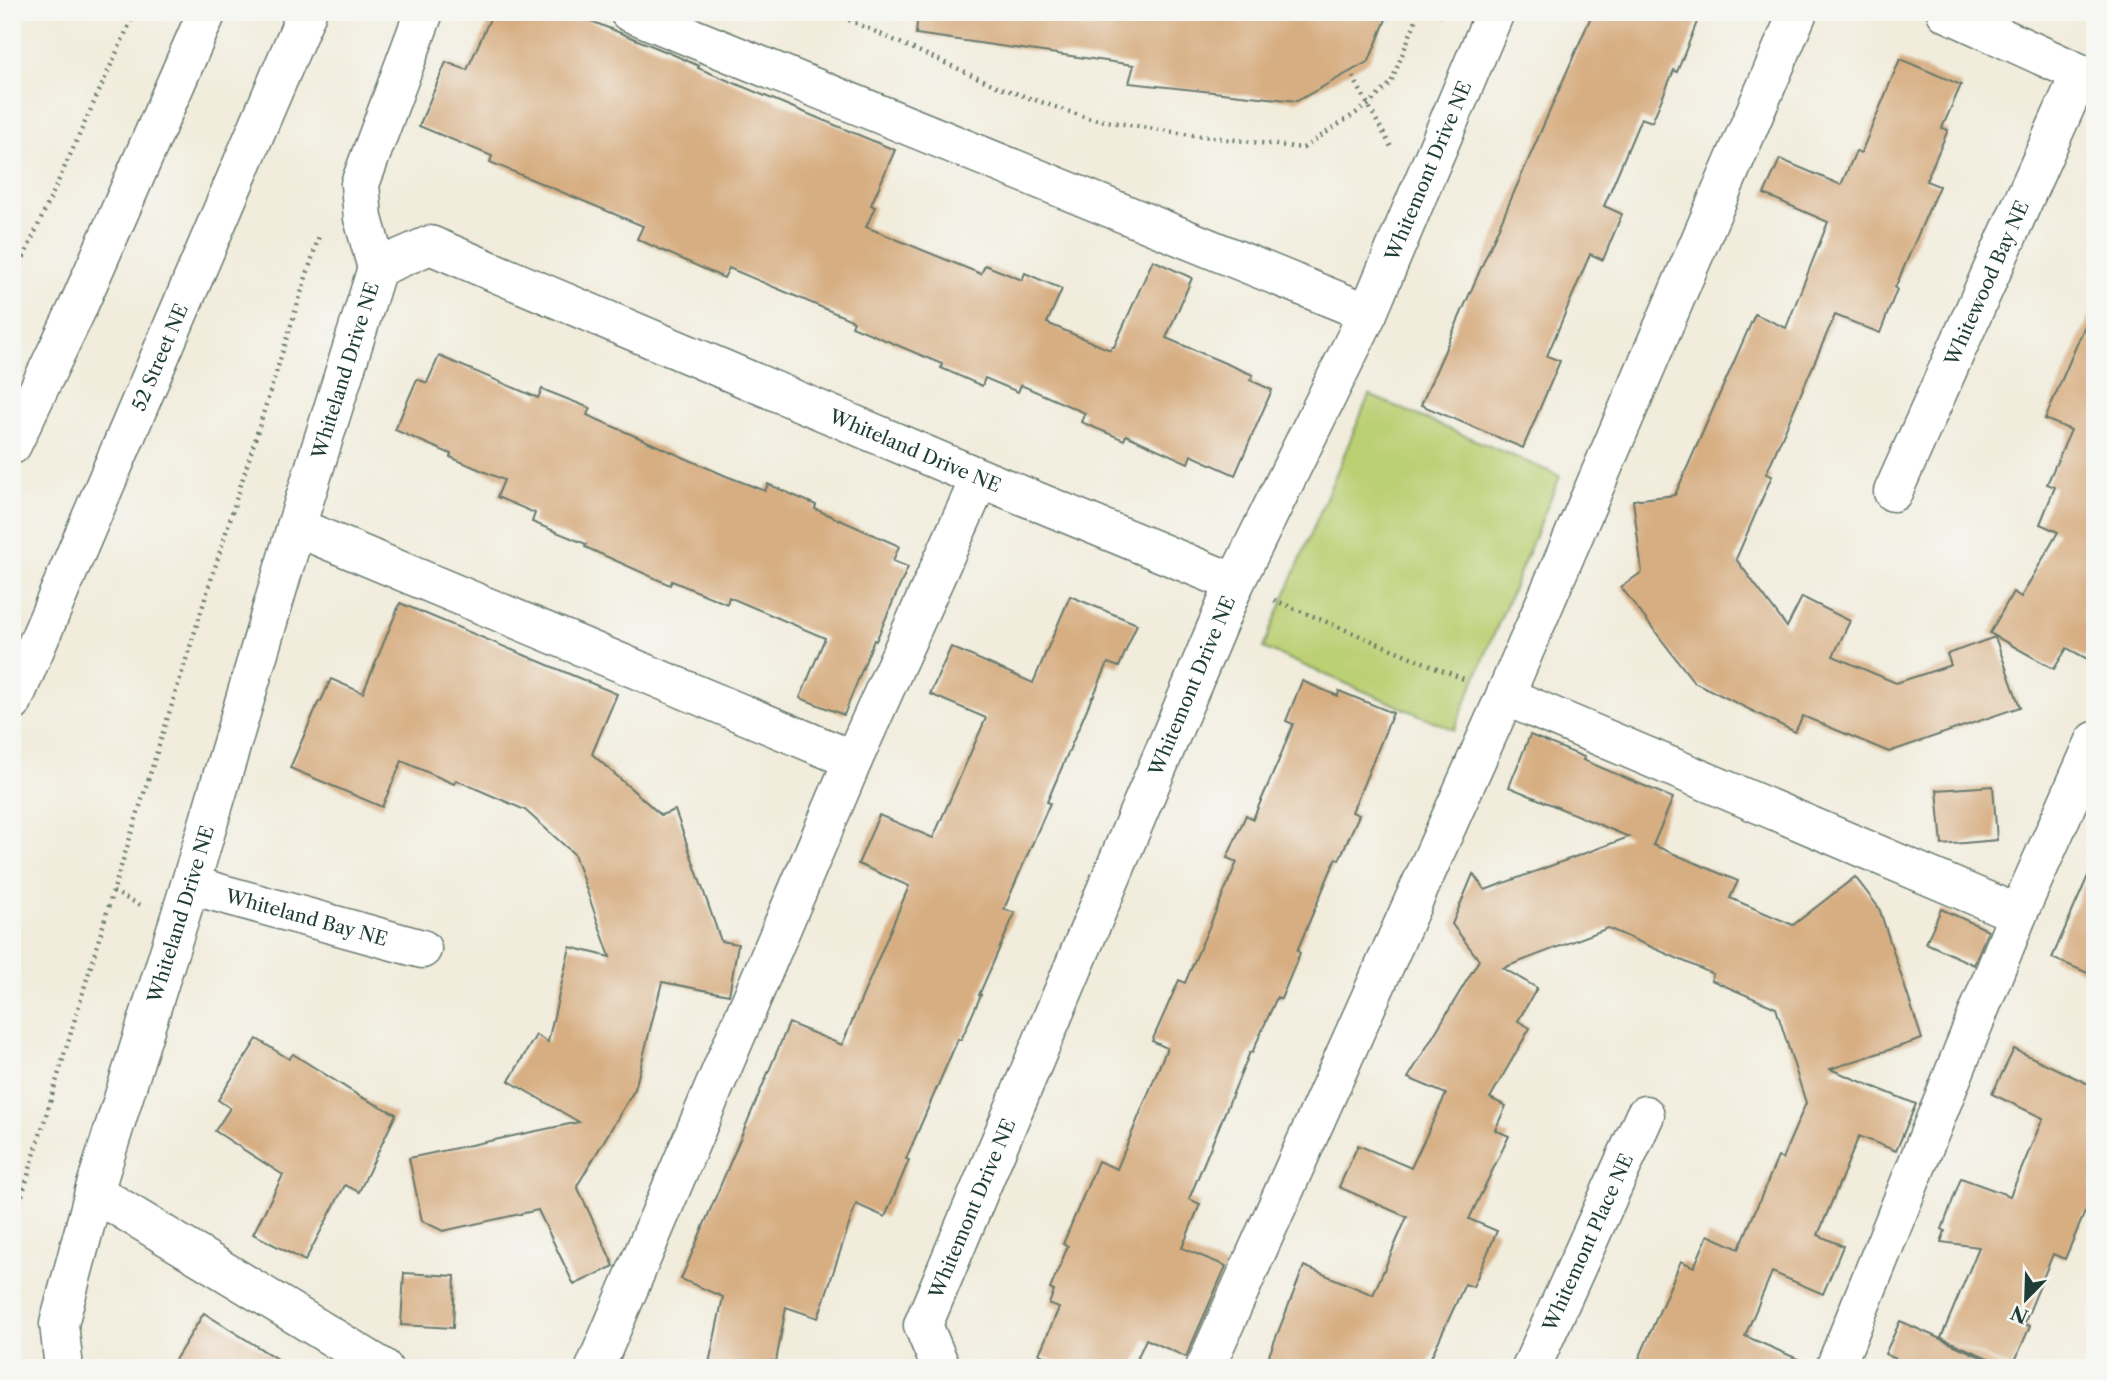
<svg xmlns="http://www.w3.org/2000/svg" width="2107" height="1380" font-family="'Libre Caslon Text',serif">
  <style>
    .green { fill: #bbcf73; stroke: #6d8654; stroke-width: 2 }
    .building { fill: #d7ae82 }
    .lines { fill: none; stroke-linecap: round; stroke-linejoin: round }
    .minor-casing { stroke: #687a6e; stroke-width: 41 }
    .major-casing { stroke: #687a6e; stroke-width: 41 }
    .path { stroke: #687a6e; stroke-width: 4.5; stroke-dasharray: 2 5; stroke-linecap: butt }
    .minor { stroke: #fff; stroke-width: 38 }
    .major { stroke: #fff; stroke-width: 38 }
    .labels { text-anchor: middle; stroke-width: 7; stroke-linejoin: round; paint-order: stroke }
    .street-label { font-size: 19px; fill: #1f3d34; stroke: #f6f6f2 }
  </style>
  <rect width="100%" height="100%" fill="#f6f6f2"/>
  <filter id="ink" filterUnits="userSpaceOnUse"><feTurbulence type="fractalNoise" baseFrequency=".0143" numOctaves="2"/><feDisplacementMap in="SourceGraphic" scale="14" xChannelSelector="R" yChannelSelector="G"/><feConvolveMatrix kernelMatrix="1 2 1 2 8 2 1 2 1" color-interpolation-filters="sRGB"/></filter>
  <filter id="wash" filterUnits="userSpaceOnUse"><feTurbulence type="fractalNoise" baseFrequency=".00686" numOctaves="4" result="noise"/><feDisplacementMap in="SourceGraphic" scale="28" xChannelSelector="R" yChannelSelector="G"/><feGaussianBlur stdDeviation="1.57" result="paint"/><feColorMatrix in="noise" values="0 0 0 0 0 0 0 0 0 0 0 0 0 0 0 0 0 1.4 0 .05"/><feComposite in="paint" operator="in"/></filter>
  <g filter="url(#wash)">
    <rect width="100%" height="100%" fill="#f1ecdb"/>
    <!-- green -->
    <polygon class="green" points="1369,395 1560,476 1454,730 1263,648"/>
    <g id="blocks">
      <!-- building -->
      <g class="building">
        <polygon points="493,12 569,12 672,54 699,66 698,68 895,150 871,205 875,207 866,227 981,274 985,265 1022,280 1025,273 1062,289 1047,323 1110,350 1112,347 1114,347 1153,260 1192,278 1166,338 1253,375 1250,380 1272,390 1235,475 1191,455 1188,463 1126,435 1124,440 1081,422 1085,413 1021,385 1018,392 985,378 982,386 941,368 942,364 852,326 854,321 729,268 724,278 637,239 643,226 490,162 492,156 419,126 446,62 467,70"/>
        <polygon points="918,12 1389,12 1369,61 1297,101 1129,83 1134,65 916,34"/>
        <polygon points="1593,12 1701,12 1677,72 1674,70 1652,122 1641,118 1604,206 1622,214 1603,260 1590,254 1547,356 1560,361 1523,448 1421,405"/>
        <polygon points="1900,59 1961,85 1942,128 1948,130 1926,181 1939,186 1895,288 1897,289 1880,333 1835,315 1766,474 1772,476 1736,559 1787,627 1802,597 1850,621 1833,656 1896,683 1951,665 1947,654 1995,637 2020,707 1889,752 1803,716 1795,732 1694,682 1621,587 1642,572 1633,500 1675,495 1755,314 1786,328 1828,222 1764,194 1780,159 1841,185 1856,151 1861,153"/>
        <polygon points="2095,302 2095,663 2067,648 2054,669 1990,633 2013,592 2021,597 2058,532 2040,524 2055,487 2047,484 2071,430 2045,419"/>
        <polygon points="439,356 538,398 542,389 590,408 587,415 726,476 765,491 768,484 816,505 815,509 899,546 893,561 908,567 876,641 874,640 844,715 800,698 825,638 729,597 727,604 672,581 670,585 585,547 586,544 532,522 535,513 497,497 504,480 450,457 451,454 395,430 417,379 427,383"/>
        <polygon points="1070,596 1137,624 1119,667 1108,663 1093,697 1092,697 1047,802 1050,803 1004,909 1015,913 979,995 981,995 961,1040 958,1039 906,1159 909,1160 885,1217 856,1204 818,1318 786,1307 776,1362 772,1361 771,1368 708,1368 723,1297 681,1279 789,1023 842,1045 909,886 858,864 879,815 933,838 986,718 930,694 951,647 1033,683"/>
        <polygon points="400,603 617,694 592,754 661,815 675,810 721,941 738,944 729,995 662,982 635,1089 577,1186 614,1266 574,1285 538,1210 443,1231 422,1221 409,1158 579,1122 509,1081 536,1035 548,1042 570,947 610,957 574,854 525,810 456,780 454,784 402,761 382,807 290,768 319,701 321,701 331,679 363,693"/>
        <polygon points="1302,681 1338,696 1339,691 1393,713 1352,812 1359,815 1339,860 1336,858 1297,951 1300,953 1281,999 1277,997 1252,1053 1250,1052 1189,1199 1200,1204 1182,1248 1226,1266 1186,1357 1146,1339 1133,1368 1070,1368 1039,1354 1059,1308 1049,1304 1054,1291 1050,1289 1068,1246 1063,1244 1098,1161 1117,1169 1167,1048 1152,1041 1179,980 1185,983 1237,862 1227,858 1246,815 1253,819 1278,762 1293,724 1286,721"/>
        <polygon points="1530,735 1584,757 1583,760 1673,798 1653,845 1738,881 1730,898 1793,925 1855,877 1879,908 1922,1039 1830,1069 1916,1104 1896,1151 1859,1136 1818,1235 1843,1246 1823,1294 1772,1272 1745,1336 1814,1366 1814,1368 1635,1368 1681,1261 1694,1267 1708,1235 1739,1249 1778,1157 1782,1159 1806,1103 1776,1008 1711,980 1713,974 1608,928 1503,968 1537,988 1518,1021 1530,1028 1490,1098 1506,1106 1495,1130 1509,1136 1469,1219 1497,1231 1473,1287 1465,1284 1426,1368 1264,1368 1304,1266 1373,1295 1407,1217 1339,1187 1358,1145 1411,1168 1446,1094 1408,1078 1479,960 1452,924 1473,874 1485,890 1629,837 1509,787"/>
        <polygon points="1993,786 1997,840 1942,845 1937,790"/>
        <polygon points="2095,860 2095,976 2052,958"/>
        <polygon points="1941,909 1988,930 1974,965 1926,943"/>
        <polygon points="257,1039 289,1059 293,1054 361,1097 396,1114 359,1192 345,1185 305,1261 253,1234 283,1175 215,1131 230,1108 218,1100"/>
        <polygon points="2014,1049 2095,1087 2095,1216 2085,1212 2065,1259 2053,1254 2024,1324 2030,1326 2012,1368 1941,1338 1979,1247 1941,1242 1945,1231 1942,1229 1961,1178 2010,1196 2043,1118 1992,1094"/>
        <polygon points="404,1273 455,1276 453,1328 401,1325"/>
        <polygon points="204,1313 291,1368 170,1368"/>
        <polygon points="1900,1321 2006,1368 1916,1368 1885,1354"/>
      </g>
    </g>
  </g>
  <g filter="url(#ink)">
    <use href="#blocks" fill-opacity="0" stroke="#687a6e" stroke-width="2"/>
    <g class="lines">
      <defs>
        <g id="minor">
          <polyline points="629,12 1368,313"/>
          <polyline points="1946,12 2095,80"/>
          <polyline points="377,268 363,218 360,184 424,12"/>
          <path id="s1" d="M 1893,492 L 2080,74"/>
          <polyline points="296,527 853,760"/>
          <polyline points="1505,696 2018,914"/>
          <path id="s2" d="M 190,885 L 422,949"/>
          <polyline points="94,1192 383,1368"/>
          <path id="s3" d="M 64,1368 L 59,1324 L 94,1192 L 190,885 L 296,527 L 377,268 L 430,245 L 980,478 L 1235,583"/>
          <polyline points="595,1368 853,760 980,478"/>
          <path id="s4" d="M 941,1368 L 923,1325 L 1235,583 L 1368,313 L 1495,12"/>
          <polyline points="1205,1368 1505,696 1798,12"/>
          <path id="s5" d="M 1531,1368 L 1645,1115"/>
          <polyline points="1835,1368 2018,914 2095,741"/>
        </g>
        <g id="major">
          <polyline points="12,445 77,309 207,12"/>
          <path id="s6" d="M 12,703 L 307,12"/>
        </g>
      </defs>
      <!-- minor casing -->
      <use href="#minor" class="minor-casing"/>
      <!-- major casing -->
      <use href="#major" class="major-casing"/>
      <!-- path -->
      <g class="path">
        <polyline points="838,12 840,16 1001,88 1087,118 1185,134 1303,148 1368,105 1391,83 1419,12"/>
        <polyline points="1434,12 1447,17"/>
        <polyline points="1353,77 1391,147"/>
        <polyline points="12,283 135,12"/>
        <polyline points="1274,600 1466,680"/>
        <polyline points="113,892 141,905"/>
        <polyline points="12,1229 113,892 319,236"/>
      </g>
      <!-- minor -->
      <use href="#minor" class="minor"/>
      <!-- major -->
      <use href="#major" class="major"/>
    </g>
  </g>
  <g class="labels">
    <!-- street labels -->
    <g class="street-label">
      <text dy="7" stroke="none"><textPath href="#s4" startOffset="1307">Whitemont Drive NE</textPath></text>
      <text dy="7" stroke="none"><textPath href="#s1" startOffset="229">Whitewood Bay NE</textPath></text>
      <text dy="7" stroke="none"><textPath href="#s6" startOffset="376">52 Street NE</textPath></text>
      <text dy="7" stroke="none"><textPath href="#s3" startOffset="1040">Whiteland Drive NE</textPath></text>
      <text dy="7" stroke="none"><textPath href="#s3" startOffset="1732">Whiteland Drive NE</textPath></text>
      <text dy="7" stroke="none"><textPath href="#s4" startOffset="740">Whitemont Drive NE</textPath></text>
      <text dy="7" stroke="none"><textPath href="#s3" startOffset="472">Whiteland Drive NE</textPath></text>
      <text dy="7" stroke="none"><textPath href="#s2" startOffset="121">Whiteland Bay NE</textPath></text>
      <text dy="7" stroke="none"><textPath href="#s4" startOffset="173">Whitemont Drive NE</textPath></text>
      <text dy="7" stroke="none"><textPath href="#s5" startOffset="138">Whitemont Place NE</textPath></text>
    </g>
  </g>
  <!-- margin -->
  <rect width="2107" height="1380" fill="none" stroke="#f6f6f2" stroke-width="42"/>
  <!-- north arrow -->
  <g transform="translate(2026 1299) rotate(203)" stroke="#f6f6f2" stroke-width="5" paint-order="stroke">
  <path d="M0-5L12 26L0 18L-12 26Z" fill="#1f3d34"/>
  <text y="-10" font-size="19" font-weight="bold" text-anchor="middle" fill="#1f3d34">N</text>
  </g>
</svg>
